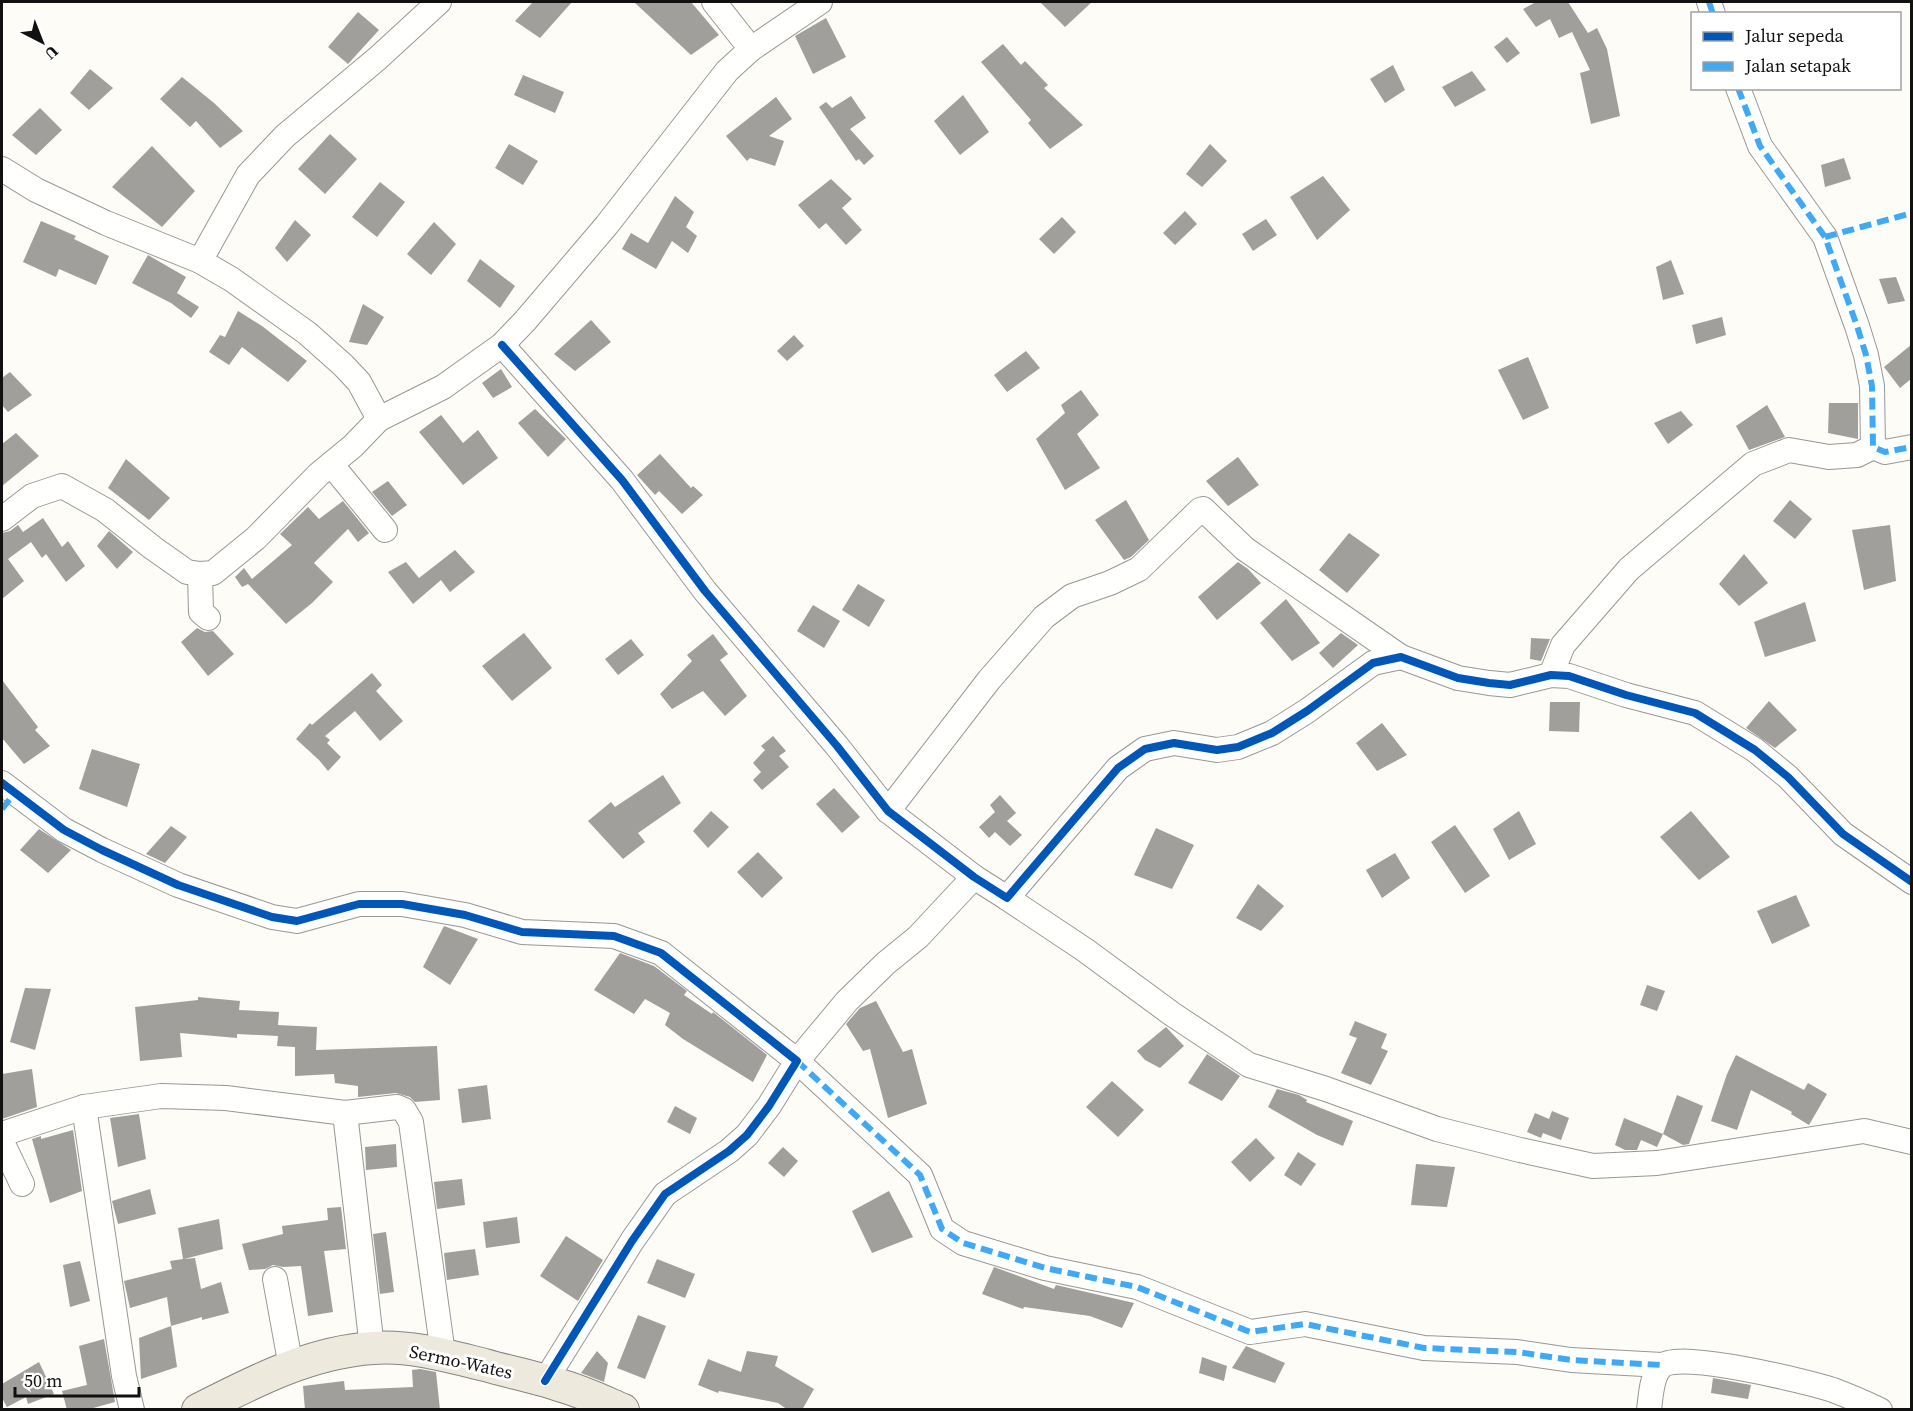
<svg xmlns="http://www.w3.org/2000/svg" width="1913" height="1411" font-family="'Source Serif 4',serif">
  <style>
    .building { fill: #a19f9c }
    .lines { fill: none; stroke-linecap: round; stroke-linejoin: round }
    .minor-casing { stroke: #979795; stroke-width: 26 }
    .major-casing { stroke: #858482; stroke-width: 34 }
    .minor { stroke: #fffffe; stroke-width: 24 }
    .major { stroke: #ede9dc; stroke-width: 32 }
    .quiet { stroke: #3fa9f5; stroke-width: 6; stroke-dasharray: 12 6; stroke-linecap: butt }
    .cycleway-casing { stroke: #fff; stroke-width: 11 }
    .cycleway { stroke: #0057b8; stroke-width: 8 }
    .labels { text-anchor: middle; stroke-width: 6; stroke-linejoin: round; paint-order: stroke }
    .street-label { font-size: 18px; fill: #111; stroke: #fff }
  </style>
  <rect width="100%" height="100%" fill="#fdfcf7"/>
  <!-- building -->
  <g class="building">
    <polygon points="533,2 572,2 540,38 515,21"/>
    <polygon points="634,2 691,2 719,35 691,55"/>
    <polygon points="1040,2 1092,2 1065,27"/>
    <polygon points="1536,2 1568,2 1588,33 1597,28 1607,49 1620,116 1591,124 1580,73 1590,70 1572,32 1559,38 1550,19 1536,27 1523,9"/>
    <polygon points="358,12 379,30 348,64 328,47"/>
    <polygon points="826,18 846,57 813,74 795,36"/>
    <polygon points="1507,37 1520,53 1507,63 1494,47"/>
    <polygon points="1003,44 1021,65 1025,61 1048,85 1044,88 1083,125 1050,149 1028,123 1031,120 981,62"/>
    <polygon points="1393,65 1405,90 1385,103 1370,79"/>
    <polygon points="90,69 113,88 89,110 70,93"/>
    <polygon points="1472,71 1486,90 1455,107 1442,87"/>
    <polygon points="523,75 564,92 555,113 514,95"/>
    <polygon points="182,77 214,103 243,131 220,148 196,121 190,127 160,99"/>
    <polygon points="963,95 989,132 960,155 934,121"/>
    <polygon points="851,96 866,118 850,129 874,156 864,165 859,159 856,161 819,107 826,102 832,108"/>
    <polygon points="776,97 792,119 769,136 784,141 775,166 750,158 747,161 726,136"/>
    <polygon points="40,108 62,130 36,155 12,135"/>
    <polygon points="330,134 357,159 325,194 298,169"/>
    <polygon points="509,144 538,161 523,185 495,168"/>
    <polygon points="1210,144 1227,161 1202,187 1186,174"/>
    <polygon points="152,146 195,191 162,227 112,187"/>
    <polygon points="1844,158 1851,179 1825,187 1821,165"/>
    <polygon points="1323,176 1350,210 1317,240 1290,197"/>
    <polygon points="831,179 852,199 842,208 862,230 846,245 826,223 819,229 798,205"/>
    <polygon points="380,182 405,202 377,237 352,217"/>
    <polygon points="675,196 694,212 686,227 697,236 688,253 672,241 656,269 622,249 631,233 648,243"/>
    <polygon points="1185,211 1197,224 1175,245 1163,233"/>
    <polygon points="1062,217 1076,232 1054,254 1039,239"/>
    <polygon points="1266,219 1277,235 1253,251 1242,234"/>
    <polygon points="295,220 311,235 287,262 275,248"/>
    <polygon points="41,221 76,236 74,239 109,256 96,285 59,269 56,277 23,262"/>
    <polygon points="434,222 456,244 431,275 407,254"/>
    <polygon points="148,255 186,277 177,293 199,307 191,318 171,303 132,283"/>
    <polygon points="480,259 515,286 500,308 467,281"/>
    <polygon points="1671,260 1684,294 1663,300 1656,267"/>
    <polygon points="1896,277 1905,301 1888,304 1879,279"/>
    <polygon points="363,304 384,317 367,345 349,342"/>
    <polygon points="238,311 262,326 307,361 288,382 242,347 229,365 209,352 220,335 225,337"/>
    <polygon points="1722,317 1726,335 1696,344 1692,325"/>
    <polygon points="591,320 611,342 575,371 554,354"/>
    <polygon points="794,335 804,346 787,361 777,351"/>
    <polygon points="1911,345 1911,379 1900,388 1884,367"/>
    <polygon points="1026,351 1040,368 1007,392 994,375"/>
    <polygon points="1528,357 1549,408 1523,420 1498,370"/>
    <polygon points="501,369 512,387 493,398 482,383"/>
    <polygon points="10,372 32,395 8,412 2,405 2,378"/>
    <polygon points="1081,390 1099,415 1077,434 1100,468 1065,490 1036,439 1065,413 1061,405"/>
    <polygon points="1829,403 1858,403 1858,439 1828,433"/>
    <polygon points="1767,405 1785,437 1749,450 1736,426"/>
    <polygon points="535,409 566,439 548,457 518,423"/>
    <polygon points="1681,411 1693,425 1668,444 1654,423"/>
    <polygon points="441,415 463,443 478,430 498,458 463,485 419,432"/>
    <polygon points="16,433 39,456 2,486 2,444"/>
    <polygon points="660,454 691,488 693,486 703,495 682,514 659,491 655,495 637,475"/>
    <polygon points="1238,457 1259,485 1228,506 1206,481"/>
    <polygon points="126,459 170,498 149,520 108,488"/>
    <polygon points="388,481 407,505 392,516 372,492"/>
    <polygon points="1126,500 1149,540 1131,557 1124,560 1095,520"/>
    <polygon points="1790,500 1812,519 1795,539 1773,521"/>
    <polygon points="343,501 369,533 358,542 348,529 314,563 333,582 312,603 286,624 248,584 242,587 235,577 244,568 252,579 292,545 280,534 308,507 319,519"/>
    <polygon points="43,518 62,547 68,541 85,566 66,582 46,554 42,558 31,542 8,559 24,581 2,599 2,533 10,531 18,525 23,532"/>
    <polygon points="1890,525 1896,581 1864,590 1852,530"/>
    <polygon points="109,531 133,552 117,569 97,546"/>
    <polygon points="1349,533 1380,555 1347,593 1319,570"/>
    <polygon points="455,550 475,572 450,592 441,580 413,604 388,572 406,562 419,578"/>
    <polygon points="1744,554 1768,583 1739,606 1719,584"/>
    <polygon points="1238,562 1248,569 1261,583 1217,620 1198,597"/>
    <polygon points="858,584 885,600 869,627 842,610"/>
    <polygon points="1286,599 1320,643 1292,661 1260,623"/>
    <polygon points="1805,602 1816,641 1765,657 1754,622"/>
    <polygon points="813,605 840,621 824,648 797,631"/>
    <polygon points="197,628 205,632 213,631 234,654 208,676 181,642"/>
    <polygon points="524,633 552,668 512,701 482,666"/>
    <polygon points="1341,633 1358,645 1333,668 1319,653"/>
    <polygon points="713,634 728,654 720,660 747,696 725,716 703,691 672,709 660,694 692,661 687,655"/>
    <polygon points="1531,638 1550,639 1541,661 1530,659"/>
    <polygon points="631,639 644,655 618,675 605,659"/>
    <polygon points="372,673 382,685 376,691 403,721 380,741 355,711 325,736 330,740 327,743 341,757 328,771 319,760 296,739 310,723 312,725"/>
    <polygon points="2,680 38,727 35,730 50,746 24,764 2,738"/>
    <polygon points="1769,701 1797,730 1775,748 1746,728"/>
    <polygon points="1550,702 1580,702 1579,732 1549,731"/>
    <polygon points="1382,723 1407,755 1377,771 1356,743"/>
    <polygon points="773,736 786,751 779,756 789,767 762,790 753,780 761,772 753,763 765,750 761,746"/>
    <polygon points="92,749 140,764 127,807 79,789"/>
    <polygon points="663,775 681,803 638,833 645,842 623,859 588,821 611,802 615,807"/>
    <polygon points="834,788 860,817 842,833 816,804"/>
    <polygon points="1000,795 1016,813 1007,821 1022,835 1010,846 995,832 989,838 979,827 995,812 990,805"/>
    <polygon points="711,811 729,827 708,848 693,831"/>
    <polygon points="1519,811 1536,844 1509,860 1493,829"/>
    <polygon points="1691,811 1730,857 1699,880 1660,837"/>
    <polygon points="1455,825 1490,876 1465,893 1431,842"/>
    <polygon points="171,826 187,837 165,863 146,854"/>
    <polygon points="1156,828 1194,845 1172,889 1134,875"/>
    <polygon points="39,829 71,850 48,873 20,850"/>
    <polygon points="758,852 783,878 762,898 737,872"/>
    <polygon points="1395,853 1410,878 1382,898 1366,870"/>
    <polygon points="1258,884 1284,906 1261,931 1236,918"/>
    <polygon points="1796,895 1810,926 1772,944 1757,911"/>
    <polygon points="444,926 478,939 450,985 423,967"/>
    <polygon points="620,953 654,966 687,991 684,995 712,1014 713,1012 767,1055 753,1082 683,1039 665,1025 670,1013 645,999 634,1014 594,990"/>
    <polygon points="1647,985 1665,991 1657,1011 1640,1005"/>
    <polygon points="25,988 51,989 35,1050 10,1042"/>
    <polygon points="198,997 240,1001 239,1010 279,1012 278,1025 317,1027 316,1050 437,1046 440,1100 415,1102 410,1097 396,1093 358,1097 358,1086 335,1083 334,1074 295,1076 295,1047 277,1046 278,1036 237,1034 237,1038 180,1033 182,1057 140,1061 135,1007 198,1000"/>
    <polygon points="876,1001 903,1052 912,1049 927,1104 888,1118 870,1049 863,1051 846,1024 860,1008"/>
    <polygon points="1355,1021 1387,1034 1381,1048 1388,1051 1371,1085 1341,1073 1357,1038 1349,1035"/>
    <polygon points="1166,1027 1184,1046 1160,1068 1145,1060 1137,1051"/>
    <polygon points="1207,1054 1240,1076 1222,1101 1188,1083"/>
    <polygon points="1736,1055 1804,1090 1808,1083 1827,1094 1809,1125 1791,1114 1792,1112 1751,1090 1737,1130 1711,1121 1727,1074"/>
    <polygon points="32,1069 37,1107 2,1119 2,1074"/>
    <polygon points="1112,1081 1144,1110 1118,1137 1086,1107"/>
    <polygon points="487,1085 491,1119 462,1123 458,1089"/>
    <polygon points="1277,1089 1299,1095 1307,1100 1306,1102 1353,1121 1343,1146 1317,1135 1268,1107"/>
    <polygon points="1677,1095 1703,1106 1689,1144 1683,1145 1663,1134"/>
    <polygon points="675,1106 697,1118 690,1134 667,1122"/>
    <polygon points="1552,1111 1569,1118 1561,1140 1543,1133 1541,1138 1527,1132 1535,1113 1549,1119"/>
    <polygon points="139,1114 146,1159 118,1167 110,1118"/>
    <polygon points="1624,1118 1663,1134 1657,1147 1641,1140 1637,1150 1625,1150 1615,1145"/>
    <polygon points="73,1130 82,1191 50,1203 32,1139 41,1136 41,1139"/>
    <polygon points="1256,1138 1275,1158 1250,1182 1231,1162"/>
    <polygon points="396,1144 397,1167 366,1170 365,1147"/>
    <polygon points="783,1147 798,1161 784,1177 768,1163"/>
    <polygon points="1298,1152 1316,1164 1301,1186 1284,1175"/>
    <polygon points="1416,1164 1455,1167 1447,1207 1411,1205"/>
    <polygon points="462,1179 465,1205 437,1209 434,1182"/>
    <polygon points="150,1189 156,1214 118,1224 112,1201"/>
    <polygon points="889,1191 913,1237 872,1253 852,1211"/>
    <polygon points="341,1207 346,1249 324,1251 333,1312 308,1316 301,1266 283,1267 273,1265 265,1269 249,1270 242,1244 283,1234 282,1226 328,1220 327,1208"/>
    <polygon points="517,1217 520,1243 486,1248 483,1222"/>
    <polygon points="219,1219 223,1249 184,1259 195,1258 201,1289 221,1282 229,1313 202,1320 202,1317 171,1326 167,1297 130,1308 124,1281 172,1269 170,1261 183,1259 178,1228"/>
    <polygon points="386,1232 394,1292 380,1294 373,1234"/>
    <polygon points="566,1236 603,1260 578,1301 540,1276"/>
    <polygon points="475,1249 479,1275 447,1280 444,1253"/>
    <polygon points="657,1259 695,1274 685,1298 647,1283"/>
    <polygon points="80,1261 90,1301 70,1307 63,1265"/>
    <polygon points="994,1267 1054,1289 1056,1285 1134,1303 1122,1328 1090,1316 1024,1307 1023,1309 982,1294"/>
    <polygon points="638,1315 666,1326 645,1379 617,1368"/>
    <polygon points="171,1326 177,1367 141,1379 139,1338"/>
    <polygon points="104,1339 115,1402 86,1410 67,1410 62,1391 87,1385 79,1346"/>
    <polygon points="1246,1346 1285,1363 1275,1383 1232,1368"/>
    <polygon points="597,1351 608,1363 604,1382 581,1373"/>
    <polygon points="747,1351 778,1356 775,1366 814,1389 802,1410 788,1410 778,1403 719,1391 718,1393 698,1385 708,1359 741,1372"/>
    <polygon points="1202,1357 1227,1366 1224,1381 1199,1373"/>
    <polygon points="39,1362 54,1394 28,1404 26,1397 7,1407 2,1398 2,1384"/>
    <polygon points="420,1369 436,1372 440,1410 305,1410 303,1386 344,1381 345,1390 413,1387 412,1370"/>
    <polygon points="1713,1378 1751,1385 1748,1399 1711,1393"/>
  </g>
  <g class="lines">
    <defs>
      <g id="minor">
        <polyline points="714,2 751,49"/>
        <polyline points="1709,2 1713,14"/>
        <polyline points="1738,88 1760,146 1825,237 1857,326 1866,355 1872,386 1873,447 1885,452 1912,447"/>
        <polyline points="2,169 36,190 106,223 200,261 231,279 307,333 343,365 359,382 379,419"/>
        <polyline points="200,261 248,175 285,136 378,58 439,2"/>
        <polyline points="502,345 622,480 705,591 837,746 888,811 974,877 1007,898 1118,768 1145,749 1174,743 1217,750 1238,747 1272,733 1307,711 1373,663 1401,657 1458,678 1489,683 1510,685 1551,675 1569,676 1626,695 1695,713 1755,750 1788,777 1843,834 1912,882"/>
        <polyline points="331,464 385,530"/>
        <polyline points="2,519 32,496 62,486 105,510 153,548 187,572 200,574 213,573 256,538 319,474 353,446 379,419 443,387 502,345 525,321 606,226 727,71 751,49 820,2"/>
        <polyline points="200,574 201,612 208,618"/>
        <polyline points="1551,675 1563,645 1629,569 1753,464 1789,450 1829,457 1857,455 1873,447"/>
        <polyline points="2,783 64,830 102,850 178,885 272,917 297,921 359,904 402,904 465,915 522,932 614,936 661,953 797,1061 769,1106 747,1135 729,1151 665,1194 632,1241 545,1381"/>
        <polyline points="888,811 989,680 1044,617 1072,596 1110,583 1139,569 1200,510 1203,509 1245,549 1401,657"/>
        <polyline points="974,877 918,937 886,963 847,1001 797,1061 920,1175 942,1229 963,1243 1045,1268 1137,1287 1250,1332 1305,1324 1424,1348 1517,1352 1571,1360 1662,1365"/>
        <polyline points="1007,898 1085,950 1172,1014 1249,1065 1326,1089 1437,1129 1520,1150 1593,1166 1657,1163 1864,1131 1912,1142"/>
        <polyline points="84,1107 124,1376 132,1410"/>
        <polyline points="345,1113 372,1348"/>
        <polyline points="2,1134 84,1107 161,1096 226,1098 345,1113 397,1107 404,1110 411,1122 443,1354"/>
        <polyline points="2,1142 22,1184"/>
        <polyline points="275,1279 291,1367"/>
        <path d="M 1649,1410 C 1651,1396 1651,1375 1662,1366 C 1678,1350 1809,1382 1833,1390 C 1849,1396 1865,1403 1880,1410"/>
      </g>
      <path id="major" d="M 198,1410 C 253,1382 310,1352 373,1348 C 410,1345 448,1356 485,1365 C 509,1372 535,1377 559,1385 C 581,1391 602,1401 623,1410"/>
    </defs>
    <!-- minor casing -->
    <use href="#minor" class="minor-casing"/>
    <!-- major casing -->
    <use href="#major" class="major-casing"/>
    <!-- minor -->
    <use href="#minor" class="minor"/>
    <!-- major -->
    <use href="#major" class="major"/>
    <!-- quiet -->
    <g class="quiet">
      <polyline points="1709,2 1713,14"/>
      <polyline points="1738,88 1760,146 1825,237 1857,326 1866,355 1872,386 1873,447 1885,452 1912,447"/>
      <polyline points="1825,237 1912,213"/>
      <polyline points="2,809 14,794"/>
      <polyline points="797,1061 920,1175 942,1229 963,1243 1045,1268 1137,1287 1250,1332 1305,1324 1424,1348 1517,1352 1571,1360 1662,1365"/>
    </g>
    <defs>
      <g id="cycleway">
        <polyline points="502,345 622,480 705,591 837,746 888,811 974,877 1007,898 1118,768 1145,749 1174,743 1217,750 1238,747 1272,733 1307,711 1373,663 1401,657 1458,678 1489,683 1510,685 1551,675 1569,676 1626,695 1695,713 1755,750 1788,777 1843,834 1912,882"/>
        <polyline points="2,783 64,830 102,850 178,885 272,917 297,921 359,904 402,904 465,915 522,932 614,936 661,953 797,1061 769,1106 747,1135 729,1151 665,1194 632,1241 545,1381"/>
      </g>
    </defs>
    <!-- cycleway casing -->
    <use href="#cycleway" class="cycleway-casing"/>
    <!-- cycleway -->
    <use href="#cycleway" class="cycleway"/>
  </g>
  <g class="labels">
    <!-- street labels -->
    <g class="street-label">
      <text transform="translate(461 1362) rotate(12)" y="6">Sermo-Wates</text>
    </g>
  </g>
  <!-- border -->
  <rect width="1913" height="1411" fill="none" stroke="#111111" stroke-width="6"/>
  <!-- legend -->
  <rect x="1691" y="12" width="210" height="78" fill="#ffffff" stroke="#a0a0a0" stroke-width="1.5"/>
  <rect x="1703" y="32" width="30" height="9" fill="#0057b8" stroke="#a0a0a0" stroke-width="1.5"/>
  <text x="1745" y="42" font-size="18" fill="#111111">Jalur sepeda</text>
  <rect x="1703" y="62" width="30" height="9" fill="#3fa9f5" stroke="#a0a0a0" stroke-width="1.5"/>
  <text x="1745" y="72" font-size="18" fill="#111111">Jalan setapak</text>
  <!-- north arrow -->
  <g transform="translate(42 42) rotate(138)" stroke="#ffffff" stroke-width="4.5" paint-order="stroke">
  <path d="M0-4.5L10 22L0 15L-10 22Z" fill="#111111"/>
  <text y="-9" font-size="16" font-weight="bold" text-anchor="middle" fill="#111111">U</text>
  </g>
  <!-- scale -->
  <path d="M15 1387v9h124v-9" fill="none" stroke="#111111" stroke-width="3"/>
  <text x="24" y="1387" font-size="18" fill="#111111" stroke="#ffffff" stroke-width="4.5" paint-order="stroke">50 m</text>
</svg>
